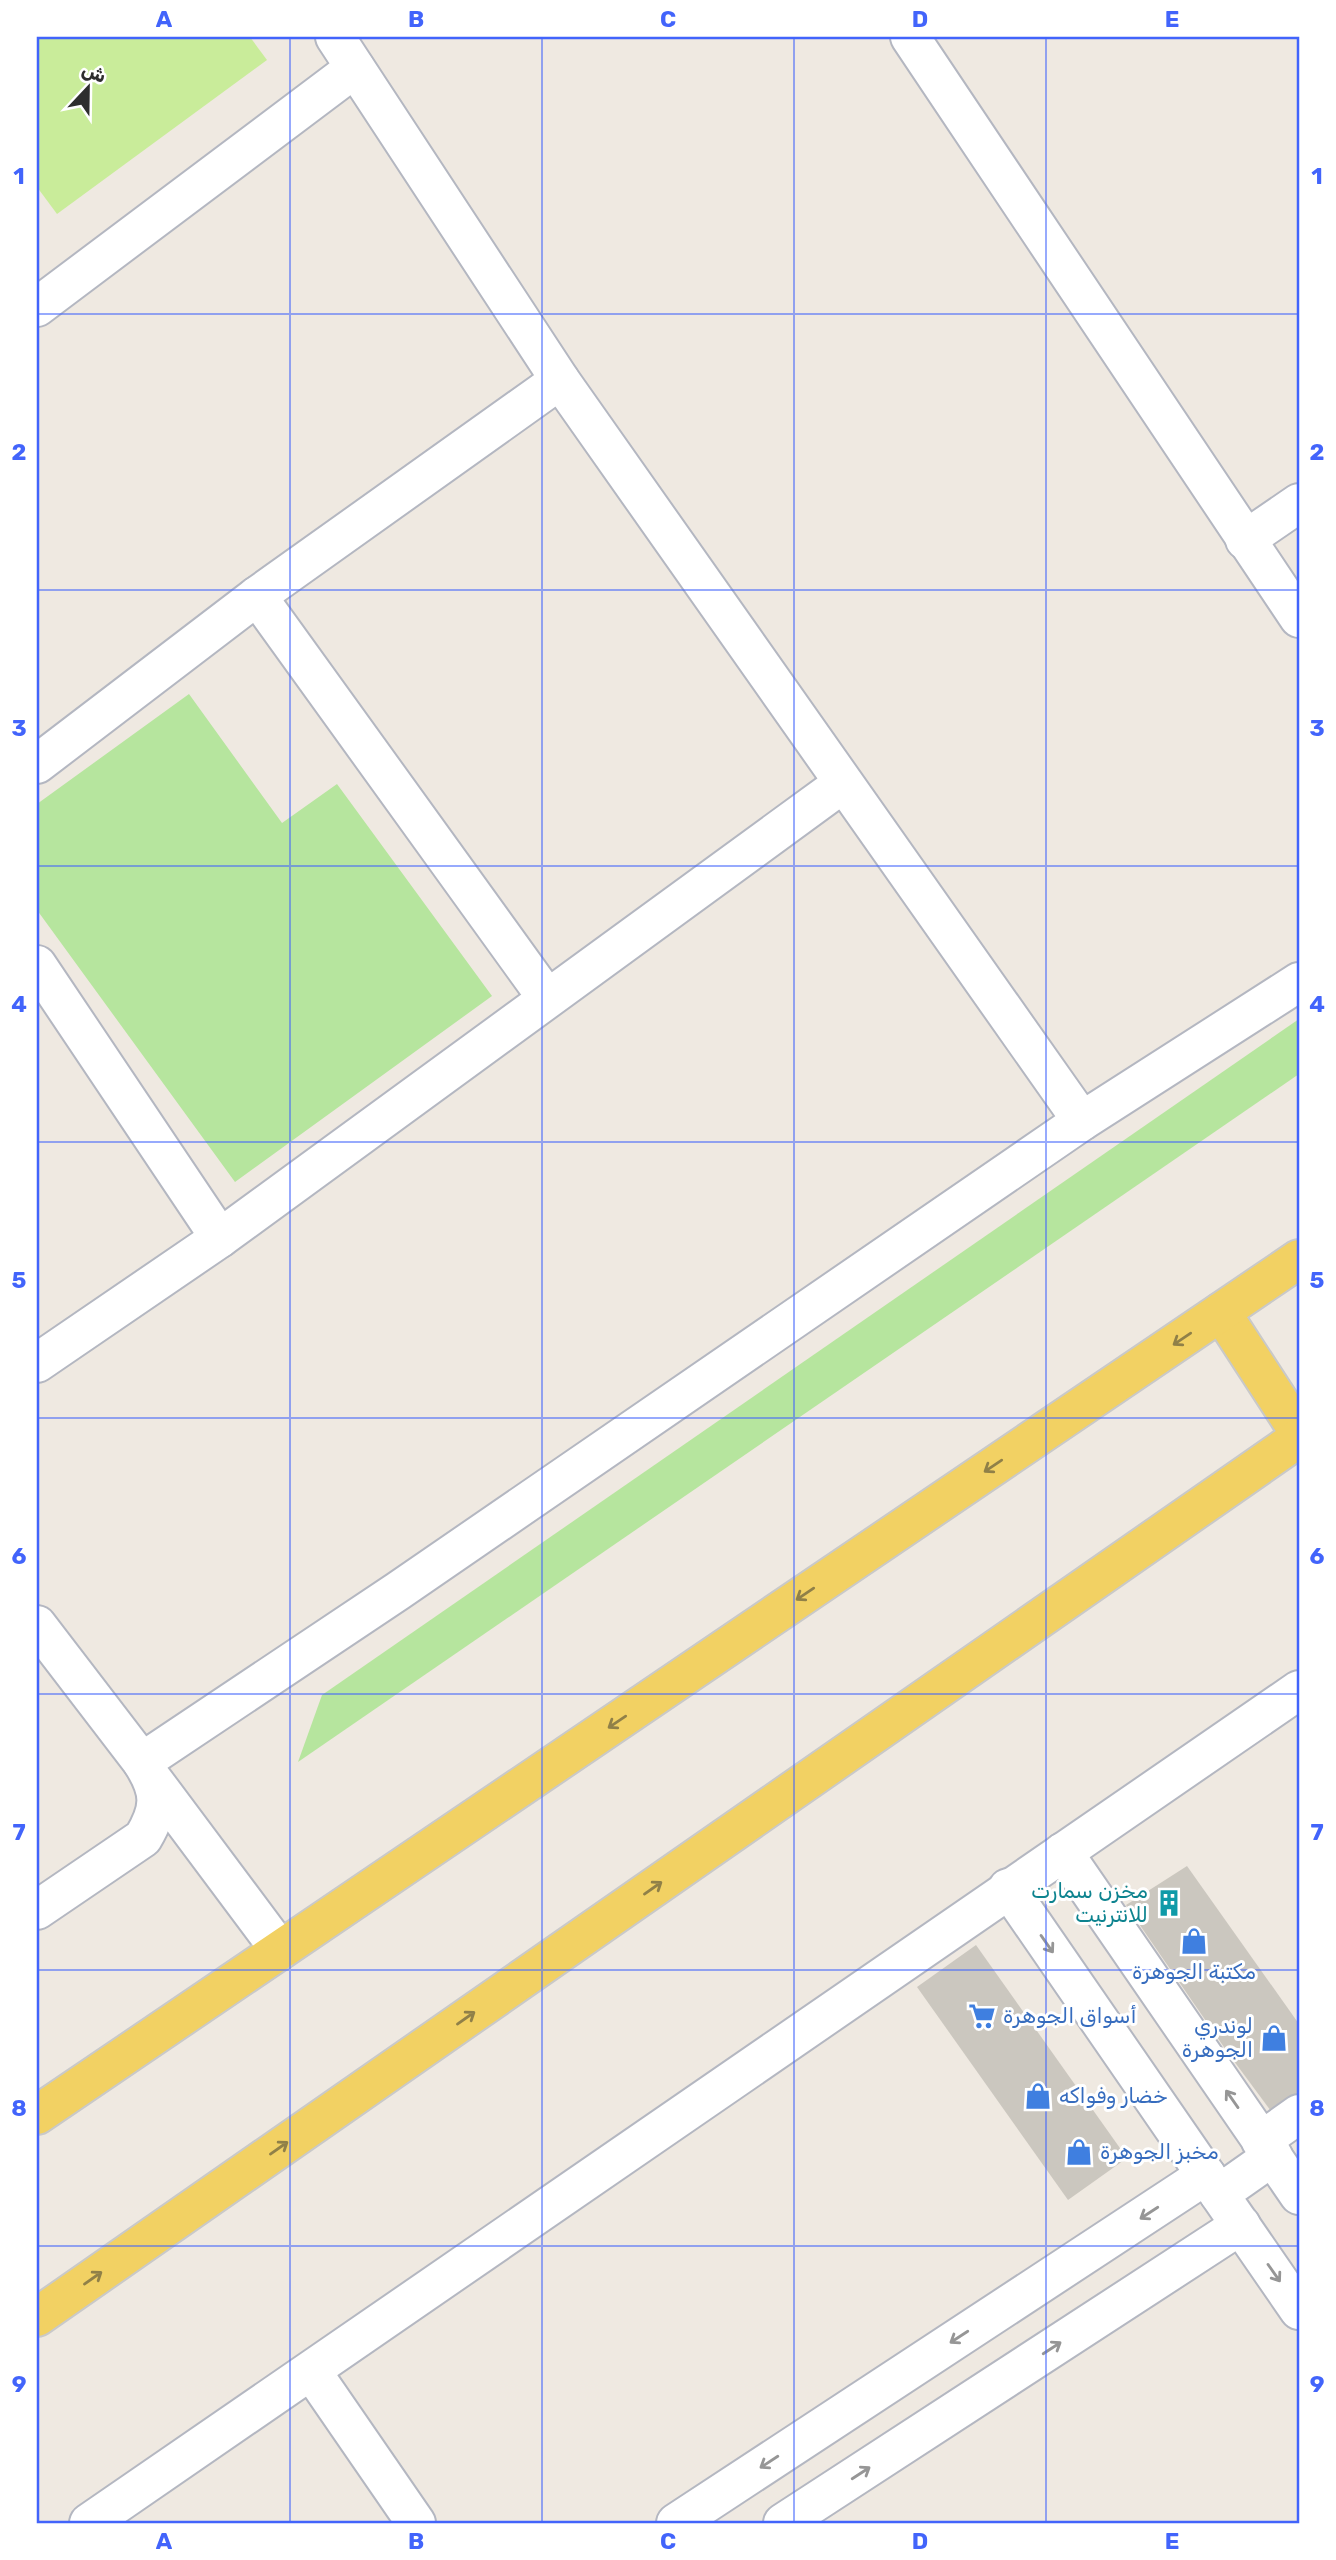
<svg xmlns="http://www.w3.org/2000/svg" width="1336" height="2560" font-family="Rubik,Cairo,sans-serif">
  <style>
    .green { fill: #b6e59e }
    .pitch { fill: #c9ec9a }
    .building { fill: #cbc7bf }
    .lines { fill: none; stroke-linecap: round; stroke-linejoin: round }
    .minor-casing { stroke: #b4b7c1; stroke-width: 42 }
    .major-casing { stroke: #c9c9c9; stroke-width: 42 }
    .minor { stroke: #fff; stroke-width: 38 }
    .major { stroke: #f2d163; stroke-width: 38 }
    .oneway { stroke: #908048 }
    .oneway2 { stroke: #969696 }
    .grid { fill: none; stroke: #4264fb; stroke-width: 2; stroke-opacity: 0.55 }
    .labels { text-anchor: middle; stroke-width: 6; stroke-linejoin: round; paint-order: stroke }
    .culture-label { font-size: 21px; fill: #0d838f; stroke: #fff; text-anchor: end }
    .shop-label { font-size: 21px; fill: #366cbe; stroke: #fff; text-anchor: start }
    .neatline { fill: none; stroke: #4264fb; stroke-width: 2.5 }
    .grid-label { font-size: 23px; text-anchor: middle; font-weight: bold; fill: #4264fb }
  </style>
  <rect width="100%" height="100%" fill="#efe9e1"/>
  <!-- green -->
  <g class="green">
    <polygon points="189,694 282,823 337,784 492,996 235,1182 37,910 37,804"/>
    <polygon points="1299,1019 1299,1074 298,1762 322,1695"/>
  </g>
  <!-- pitch -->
  <polygon class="pitch" points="37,37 250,37 267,60 57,214 37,187"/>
  <!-- building -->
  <g class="building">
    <polygon points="1187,1866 1299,2024 1299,2108 1279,2122 1228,2053 1126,1905"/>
    <polygon points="976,1945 1127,2158 1068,2200 917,1987"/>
  </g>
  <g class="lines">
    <defs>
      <g id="minor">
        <polyline points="335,37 560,380 1082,1121"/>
        <polyline points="910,37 1299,618"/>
        <polyline points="37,307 355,68"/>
        <polyline points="1245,540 1299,503"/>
        <polyline points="257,596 547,998"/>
        <polyline points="37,764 257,596 560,380"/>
        <polyline points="37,965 220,1238"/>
        <polyline points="37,1363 220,1238 842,784"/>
        <path d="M 37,1625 L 142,1762 C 161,1792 161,1808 143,1838 L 37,1910"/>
        <polyline points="142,1762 398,1591 1082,1121 1299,982"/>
        <polyline points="153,1780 280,1950"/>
        <polyline points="1063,1852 1299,2195"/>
        <polyline points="1008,1888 1299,2310"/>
        <polyline points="1261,2141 1299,2114"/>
        <polyline points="1219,2194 1273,2156"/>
        <polyline points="312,2372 416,2523"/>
        <polyline points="89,2523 1299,1690"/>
        <polyline points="676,2523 1206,2175"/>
        <polyline points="783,2523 1241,2225"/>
      </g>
      <g id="major">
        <polyline points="1221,1312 1299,1432"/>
        <polyline points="37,2115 1299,1259"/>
        <polyline points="37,2317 1299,1438"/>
      </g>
    </defs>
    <!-- minor casing -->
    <use href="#minor" class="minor-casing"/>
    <!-- major casing -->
    <use href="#major" class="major-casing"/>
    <!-- minor -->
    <use href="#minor" class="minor"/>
    <!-- major -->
    <use href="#major" class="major"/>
  </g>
  <!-- one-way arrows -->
  <defs><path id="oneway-shaft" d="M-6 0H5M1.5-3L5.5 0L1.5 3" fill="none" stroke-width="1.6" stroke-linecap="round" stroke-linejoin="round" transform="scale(1.75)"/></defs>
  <g class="oneway">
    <use href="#oneway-shaft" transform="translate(1182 1339) rotate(146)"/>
    <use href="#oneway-shaft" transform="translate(993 1466) rotate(146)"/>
    <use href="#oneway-shaft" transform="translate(805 1594) rotate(146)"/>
    <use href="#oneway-shaft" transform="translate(617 1722) rotate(146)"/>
    <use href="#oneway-shaft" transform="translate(653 1888) rotate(-35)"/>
    <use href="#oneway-shaft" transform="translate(466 2018) rotate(-35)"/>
    <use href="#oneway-shaft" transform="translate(279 2148) rotate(-35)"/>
    <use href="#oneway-shaft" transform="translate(93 2278) rotate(-35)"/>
  </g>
  <g class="oneway2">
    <use href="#oneway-shaft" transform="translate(1047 1944) rotate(55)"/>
    <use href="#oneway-shaft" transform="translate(1232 2099) rotate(-125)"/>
    <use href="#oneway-shaft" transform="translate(1149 2213) rotate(147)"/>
    <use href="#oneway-shaft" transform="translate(1274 2273) rotate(55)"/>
    <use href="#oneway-shaft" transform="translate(959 2337) rotate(147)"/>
    <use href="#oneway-shaft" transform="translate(1052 2348) rotate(-33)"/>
    <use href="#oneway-shaft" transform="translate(769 2462) rotate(147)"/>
    <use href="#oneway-shaft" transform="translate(861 2473) rotate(-33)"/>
  </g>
  <!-- grid -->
  <path class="grid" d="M 290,37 L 290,2523M 542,37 L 542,2523M 794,37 L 794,2523M 1046,37 L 1046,2523M 37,314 L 1299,314M 37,590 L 1299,590M 37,866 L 1299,866M 37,1142 L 1299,1142M 37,1418 L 1299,1418M 37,1694 L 1299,1694M 37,1970 L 1299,1970M 37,2246 L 1299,2246"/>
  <!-- icons -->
  <defs>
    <symbol id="building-bare" viewBox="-9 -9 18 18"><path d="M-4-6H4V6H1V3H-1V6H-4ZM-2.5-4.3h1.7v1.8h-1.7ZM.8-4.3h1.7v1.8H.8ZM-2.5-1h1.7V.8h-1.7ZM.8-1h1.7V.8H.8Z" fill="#0f9aa8" stroke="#fff" stroke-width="2.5" paint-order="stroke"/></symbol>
    <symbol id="shop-bare" viewBox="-9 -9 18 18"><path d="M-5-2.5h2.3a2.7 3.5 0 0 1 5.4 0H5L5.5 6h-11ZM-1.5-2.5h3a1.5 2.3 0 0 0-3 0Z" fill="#3f7fe0" stroke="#fff" stroke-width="2.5" paint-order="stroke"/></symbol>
    <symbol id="supermarket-bare" viewBox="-9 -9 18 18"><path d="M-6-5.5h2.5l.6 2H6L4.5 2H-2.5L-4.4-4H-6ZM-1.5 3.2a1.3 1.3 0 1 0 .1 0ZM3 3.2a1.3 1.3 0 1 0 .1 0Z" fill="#3f7fe0" stroke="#fff" stroke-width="2.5" paint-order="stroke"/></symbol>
  </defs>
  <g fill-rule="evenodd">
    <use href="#building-bare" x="1150" y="1884" width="38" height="38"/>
    <use href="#shop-bare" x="1175" y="1922" width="38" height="38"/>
    <use href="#supermarket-bare" x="963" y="1997" width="38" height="38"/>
    <use href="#shop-bare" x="1255" y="2019" width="38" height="38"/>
    <use href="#shop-bare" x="1019" y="2077" width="38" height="38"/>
    <use href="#shop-bare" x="1060" y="2133" width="38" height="38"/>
  </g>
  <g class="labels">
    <!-- culture labels -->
    <g class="culture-label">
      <text x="1148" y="1898">مخزن سمارت<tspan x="1148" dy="24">للانترنيت</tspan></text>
    </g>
    <!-- shop labels -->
    <g class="shop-label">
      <text x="1194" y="1979" text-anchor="middle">مكتبة الجوهرة</text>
      <text x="1003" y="2023">أسواق الجوهرة</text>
      <text x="1253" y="2033" text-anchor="end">لوندري<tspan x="1253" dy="24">الجوهرة</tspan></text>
      <text x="1059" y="2103">خضار وفواكه</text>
      <text x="1100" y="2159">مخبز الجوهرة</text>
    </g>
  </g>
  <!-- border -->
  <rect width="1336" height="2560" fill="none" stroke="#ffffff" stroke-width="77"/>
  <!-- north arrow -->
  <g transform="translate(88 88) rotate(22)" stroke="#ffffff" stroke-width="5" paint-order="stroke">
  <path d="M0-5L12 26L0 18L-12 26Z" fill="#2e2e2e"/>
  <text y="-10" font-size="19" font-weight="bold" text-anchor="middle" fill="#2e2e2e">ش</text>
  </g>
  <rect x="38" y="38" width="1260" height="2484" class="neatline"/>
  <g class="grid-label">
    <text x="164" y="27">A</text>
    <text x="416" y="27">B</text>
    <text x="668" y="27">C</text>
    <text x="920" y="27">D</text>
    <text x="1172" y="27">E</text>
    <text x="19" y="184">1</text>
    <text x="1317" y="184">1</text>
    <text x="19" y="460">2</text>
    <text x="1317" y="460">2</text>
    <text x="19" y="736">3</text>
    <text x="1317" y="736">3</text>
    <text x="19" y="1012">4</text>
    <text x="1317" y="1012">4</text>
    <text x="19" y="1288">5</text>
    <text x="1317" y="1288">5</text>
    <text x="19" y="1564">6</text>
    <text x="1317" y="1564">6</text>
    <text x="19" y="1840">7</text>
    <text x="1317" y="1840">7</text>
    <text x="19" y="2116">8</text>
    <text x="1317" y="2116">8</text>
    <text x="19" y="2392">9</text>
    <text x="1317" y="2392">9</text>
    <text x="164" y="2549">A</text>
    <text x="416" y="2549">B</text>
    <text x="668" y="2549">C</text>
    <text x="920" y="2549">D</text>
    <text x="1172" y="2549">E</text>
  </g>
</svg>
